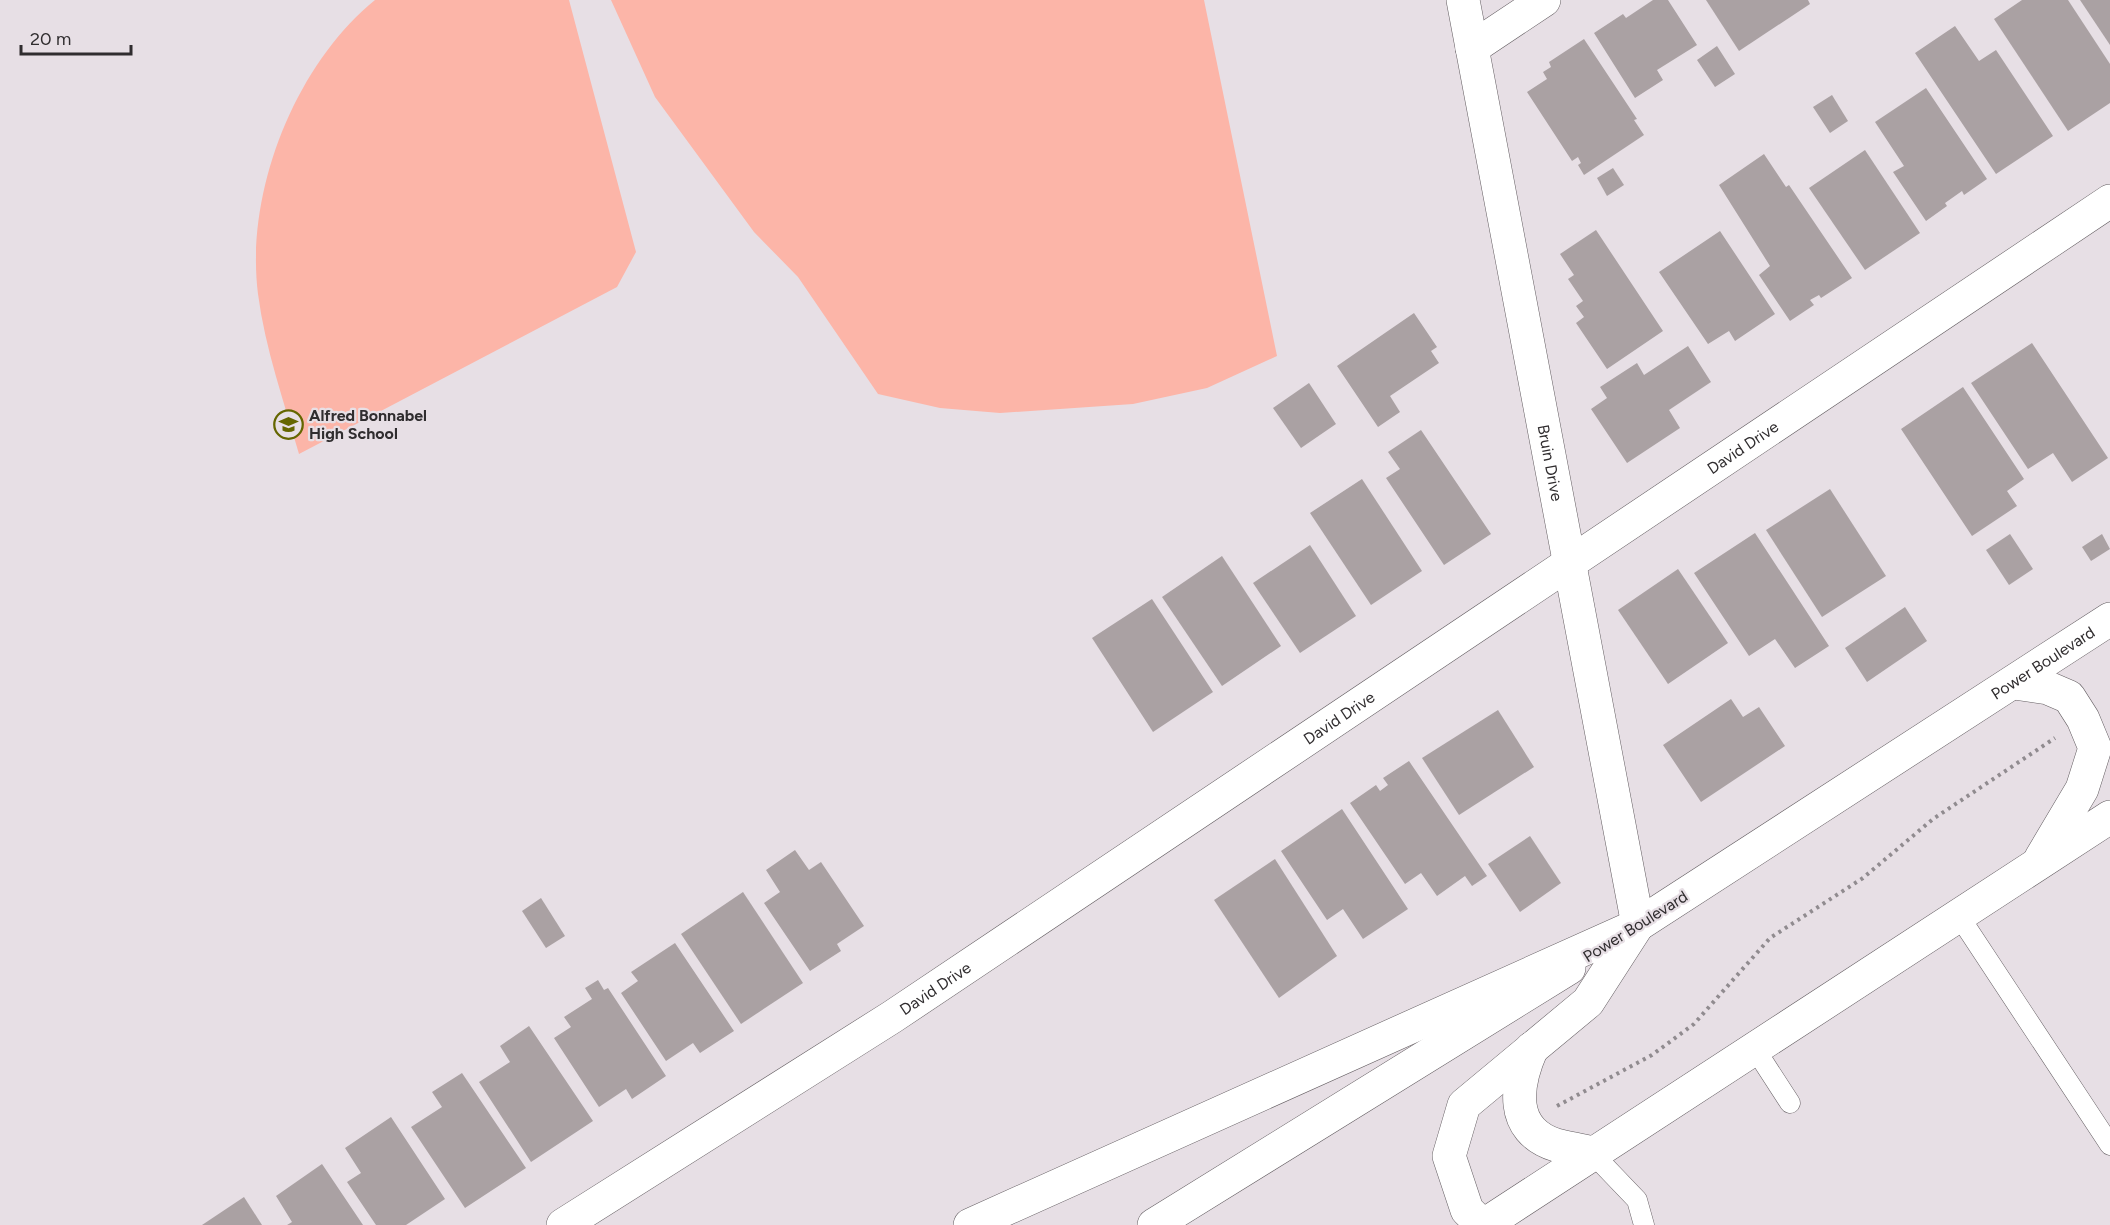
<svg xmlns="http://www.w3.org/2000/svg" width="2110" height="1225" font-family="Figtree,sans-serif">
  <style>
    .green { fill: #fcb5a8 }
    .building { fill: #aaa1a3 }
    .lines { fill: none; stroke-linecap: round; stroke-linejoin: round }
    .service-casing { stroke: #645e62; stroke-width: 21 }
    .minor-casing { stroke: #645e62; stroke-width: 34 }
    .secondary-casing { stroke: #645e62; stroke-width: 34 }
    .motorway-casing { stroke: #645e62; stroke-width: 34 }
    .path { stroke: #908b8f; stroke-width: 4; stroke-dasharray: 3 4.5; stroke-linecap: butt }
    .service { stroke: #fff; stroke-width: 20 }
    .minor { stroke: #fff; stroke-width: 33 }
    .secondary { stroke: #fff; stroke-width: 33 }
    .motorway { stroke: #fff; stroke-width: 33 }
    .labels { text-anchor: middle; stroke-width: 4.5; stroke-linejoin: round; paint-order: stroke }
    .poi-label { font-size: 16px; font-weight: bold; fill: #302d2f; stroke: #e7dfe5; text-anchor: start }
    .street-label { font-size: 16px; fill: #302d2f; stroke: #e7dfe5 }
  </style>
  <rect width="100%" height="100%" fill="#e7dfe5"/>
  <!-- green -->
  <g class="green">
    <path d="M 375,0 L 569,0 L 636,252 L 617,287 L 299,454 C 284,402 265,348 258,294 C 245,192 295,65 375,0 Z"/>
    <polygon points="611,0 1204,0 1277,356 1207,388 1133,404 1000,413 940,408 878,394 798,277 754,232 655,97"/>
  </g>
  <!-- building -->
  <g class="building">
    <polygon points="1653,0 1668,0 1697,45 1657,70 1663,80 1635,98 1594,33 1623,14 1626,18"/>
    <polygon points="1706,0 1808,0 1810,4 1739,51"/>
    <polygon points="2022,0 2068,0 2110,64 2110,103 2068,131 1994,19"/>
    <polygon points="2080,0 2110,0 2110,45"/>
    <polygon points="1955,26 1979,61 1996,50 2053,136 1996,174 1915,53"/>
    <polygon points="1584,39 1637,119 1634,120 1644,135 1584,175 1578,165 1581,163 1578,157 1572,161 1527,92 1547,79 1543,72 1551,67 1549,62"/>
    <polygon points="1717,46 1735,74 1715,87 1697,60"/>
    <polygon points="1926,88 1987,179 1964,195 1962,191 1945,203 1947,206 1926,221 1893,172 1904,166 1875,122"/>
    <polygon points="1832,95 1848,121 1830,133 1813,107"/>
    <polygon points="1865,150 1920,233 1865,270 1809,188"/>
    <polygon points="1764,154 1786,187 1789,185 1852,278 1821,298 1819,295 1810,300 1814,305 1790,321 1759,275 1770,266 1719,185"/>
    <polygon points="1613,168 1624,185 1607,196 1597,178"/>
    <polygon points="1596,230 1663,331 1607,369 1576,323 1584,317 1576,306 1583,301 1568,279 1574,275 1560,254"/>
    <polygon points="1720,231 1775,314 1735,341 1729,331 1708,344 1659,272"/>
    <polygon points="1414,313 1437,347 1431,351 1439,363 1390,396 1400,412 1378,427 1337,366"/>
    <polygon points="2032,343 2108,458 2072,482 2053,453 2028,469 1971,383"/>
    <polygon points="1688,346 1711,382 1669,410 1680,428 1627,463 1591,409 1607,398 1600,387 1637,363 1644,375"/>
    <polygon points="1309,383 1336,424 1301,448 1273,408"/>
    <polygon points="1963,387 2024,479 2007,491 2017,506 1972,536 1901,429"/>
    <polygon points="1421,430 1491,534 1444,565 1386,478 1400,469 1388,452"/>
    <polygon points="1362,479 1422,571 1371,605 1310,513"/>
    <polygon points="1830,489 1886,576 1822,617 1766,530"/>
    <polygon points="1755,533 1829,646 1795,668 1775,639 1749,656 1694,573"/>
    <polygon points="2010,534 2033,569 2009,585 1986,550"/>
    <polygon points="2102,534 2110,549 2091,561 2082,547"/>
    <polygon points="1310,545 1356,616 1300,653 1253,583"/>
    <polygon points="1222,556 1281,646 1222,686 1162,597"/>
    <polygon points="1678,569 1728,643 1668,684 1618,610"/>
    <polygon points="1152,599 1213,692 1153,732 1092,638"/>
    <polygon points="1905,607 1927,641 1867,682 1845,648"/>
    <polygon points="1731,699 1743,717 1759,707 1785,746 1701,802 1663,745"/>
    <polygon points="1498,710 1534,767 1459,815 1422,758"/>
    <polygon points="1409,761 1487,876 1472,886 1465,876 1437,896 1421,873 1405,884 1350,803 1376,785 1380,791 1388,785 1383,778"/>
    <polygon points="1342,809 1408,909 1363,939 1343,909 1327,920 1281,851"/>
    <polygon points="1530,836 1561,883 1520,912 1488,864"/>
    <polygon points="795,850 809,870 821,862 864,926 837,944 841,951 810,971 764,903 780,892 766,870"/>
    <polygon points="1275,859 1337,956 1279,998 1214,900"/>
    <polygon points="743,892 803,983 741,1024 681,934"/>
    <polygon points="541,898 565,936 546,948 522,911"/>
    <polygon points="675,943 734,1031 700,1053 693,1043 666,1061 621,993 638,981 631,972"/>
    <polygon points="598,980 604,990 608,988 666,1076 632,1099 626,1089 599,1107 554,1038 571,1027 564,1017 592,999 585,988"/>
    <polygon points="529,1026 593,1121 531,1162 479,1082 510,1062 500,1046"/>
    <polygon points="462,1073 526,1168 465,1208 411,1127 442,1107 432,1092"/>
    <polygon points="391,1117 445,1199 406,1225 376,1225 347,1182 361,1173 345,1148"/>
    <polygon points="322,1164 363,1225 287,1225 292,1222 276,1196"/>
    <polygon points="244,1197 262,1225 202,1225"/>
  </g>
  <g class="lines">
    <defs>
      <g id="service">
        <polyline points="1959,916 2110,1145"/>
        <polyline points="1755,1049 1790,1103"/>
        <polyline points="1592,1153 1637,1200 1644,1225"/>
      </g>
      <g id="minor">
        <path id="s1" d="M 1463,0 L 1638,925"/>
        <polyline points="1472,48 1544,0"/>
        <path id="s2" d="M 563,1225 L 892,1017 L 2110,201"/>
      </g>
      <g id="secondary">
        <polyline points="2014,683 2048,688 2069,697 2083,719 2095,748 2082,789 2041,858"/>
        <path id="s3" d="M 1613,941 L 2110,619"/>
        <path d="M 1532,1048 C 1516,1084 1508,1130 1556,1145 C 1568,1148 1580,1150 1592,1153"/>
        <polyline points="1154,1225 1569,968"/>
        <polyline points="1482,1225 1467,1210 1449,1156 1464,1105 1588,1002 1637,926"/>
        <polyline points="1484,1225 2110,817"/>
      </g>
      <polyline id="motorway" points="970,1225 1638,925"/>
    </defs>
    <!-- service casing -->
    <use href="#service" class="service-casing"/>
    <!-- minor casing -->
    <use href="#minor" class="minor-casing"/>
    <!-- secondary casing -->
    <use href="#secondary" class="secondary-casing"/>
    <!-- motorway casing -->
    <use href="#motorway" class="motorway-casing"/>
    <!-- path -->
    <polyline class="path" points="1557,1106 1652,1055 1694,1024 1770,938 1863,878 1933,819 2055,738"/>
    <!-- service -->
    <use href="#service" class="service"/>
    <!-- minor -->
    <use href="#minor" class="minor"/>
    <!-- secondary -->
    <use href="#secondary" class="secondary"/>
    <!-- motorway -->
    <use href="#motorway" class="motorway"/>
  </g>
  <!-- icons -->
  <defs>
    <symbol id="school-ring" viewBox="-11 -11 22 22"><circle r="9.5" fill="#e7dfe5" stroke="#656600" stroke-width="1.5"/><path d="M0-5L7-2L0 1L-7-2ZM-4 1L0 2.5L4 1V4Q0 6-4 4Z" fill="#656600"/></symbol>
  </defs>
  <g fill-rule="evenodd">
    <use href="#school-ring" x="272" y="408" width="33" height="33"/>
  </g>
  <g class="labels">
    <!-- poi labels -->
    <g class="poi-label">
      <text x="309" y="421">Alfred Bonnabel<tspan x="309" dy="18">High School</tspan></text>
    </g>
    <!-- street labels -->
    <g class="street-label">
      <text dy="6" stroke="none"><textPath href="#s2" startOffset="1413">David Drive</textPath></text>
      <text dy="6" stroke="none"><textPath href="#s1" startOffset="471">Bruin Drive</textPath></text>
      <text dy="6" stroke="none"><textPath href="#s3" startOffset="512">Power Boulevard</textPath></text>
      <text dy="6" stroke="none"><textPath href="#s2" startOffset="927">David Drive</textPath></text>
      <text transform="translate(1635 926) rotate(-32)" y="6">Power Boulevard</text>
      <text dy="6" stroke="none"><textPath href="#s2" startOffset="441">David Drive</textPath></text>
    </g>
  </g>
  <!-- scale -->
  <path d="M21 45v9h110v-9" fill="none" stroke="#302d2f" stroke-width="3"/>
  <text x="30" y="45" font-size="18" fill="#302d2f" stroke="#e7dfe5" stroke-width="4.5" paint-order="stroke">20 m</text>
</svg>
